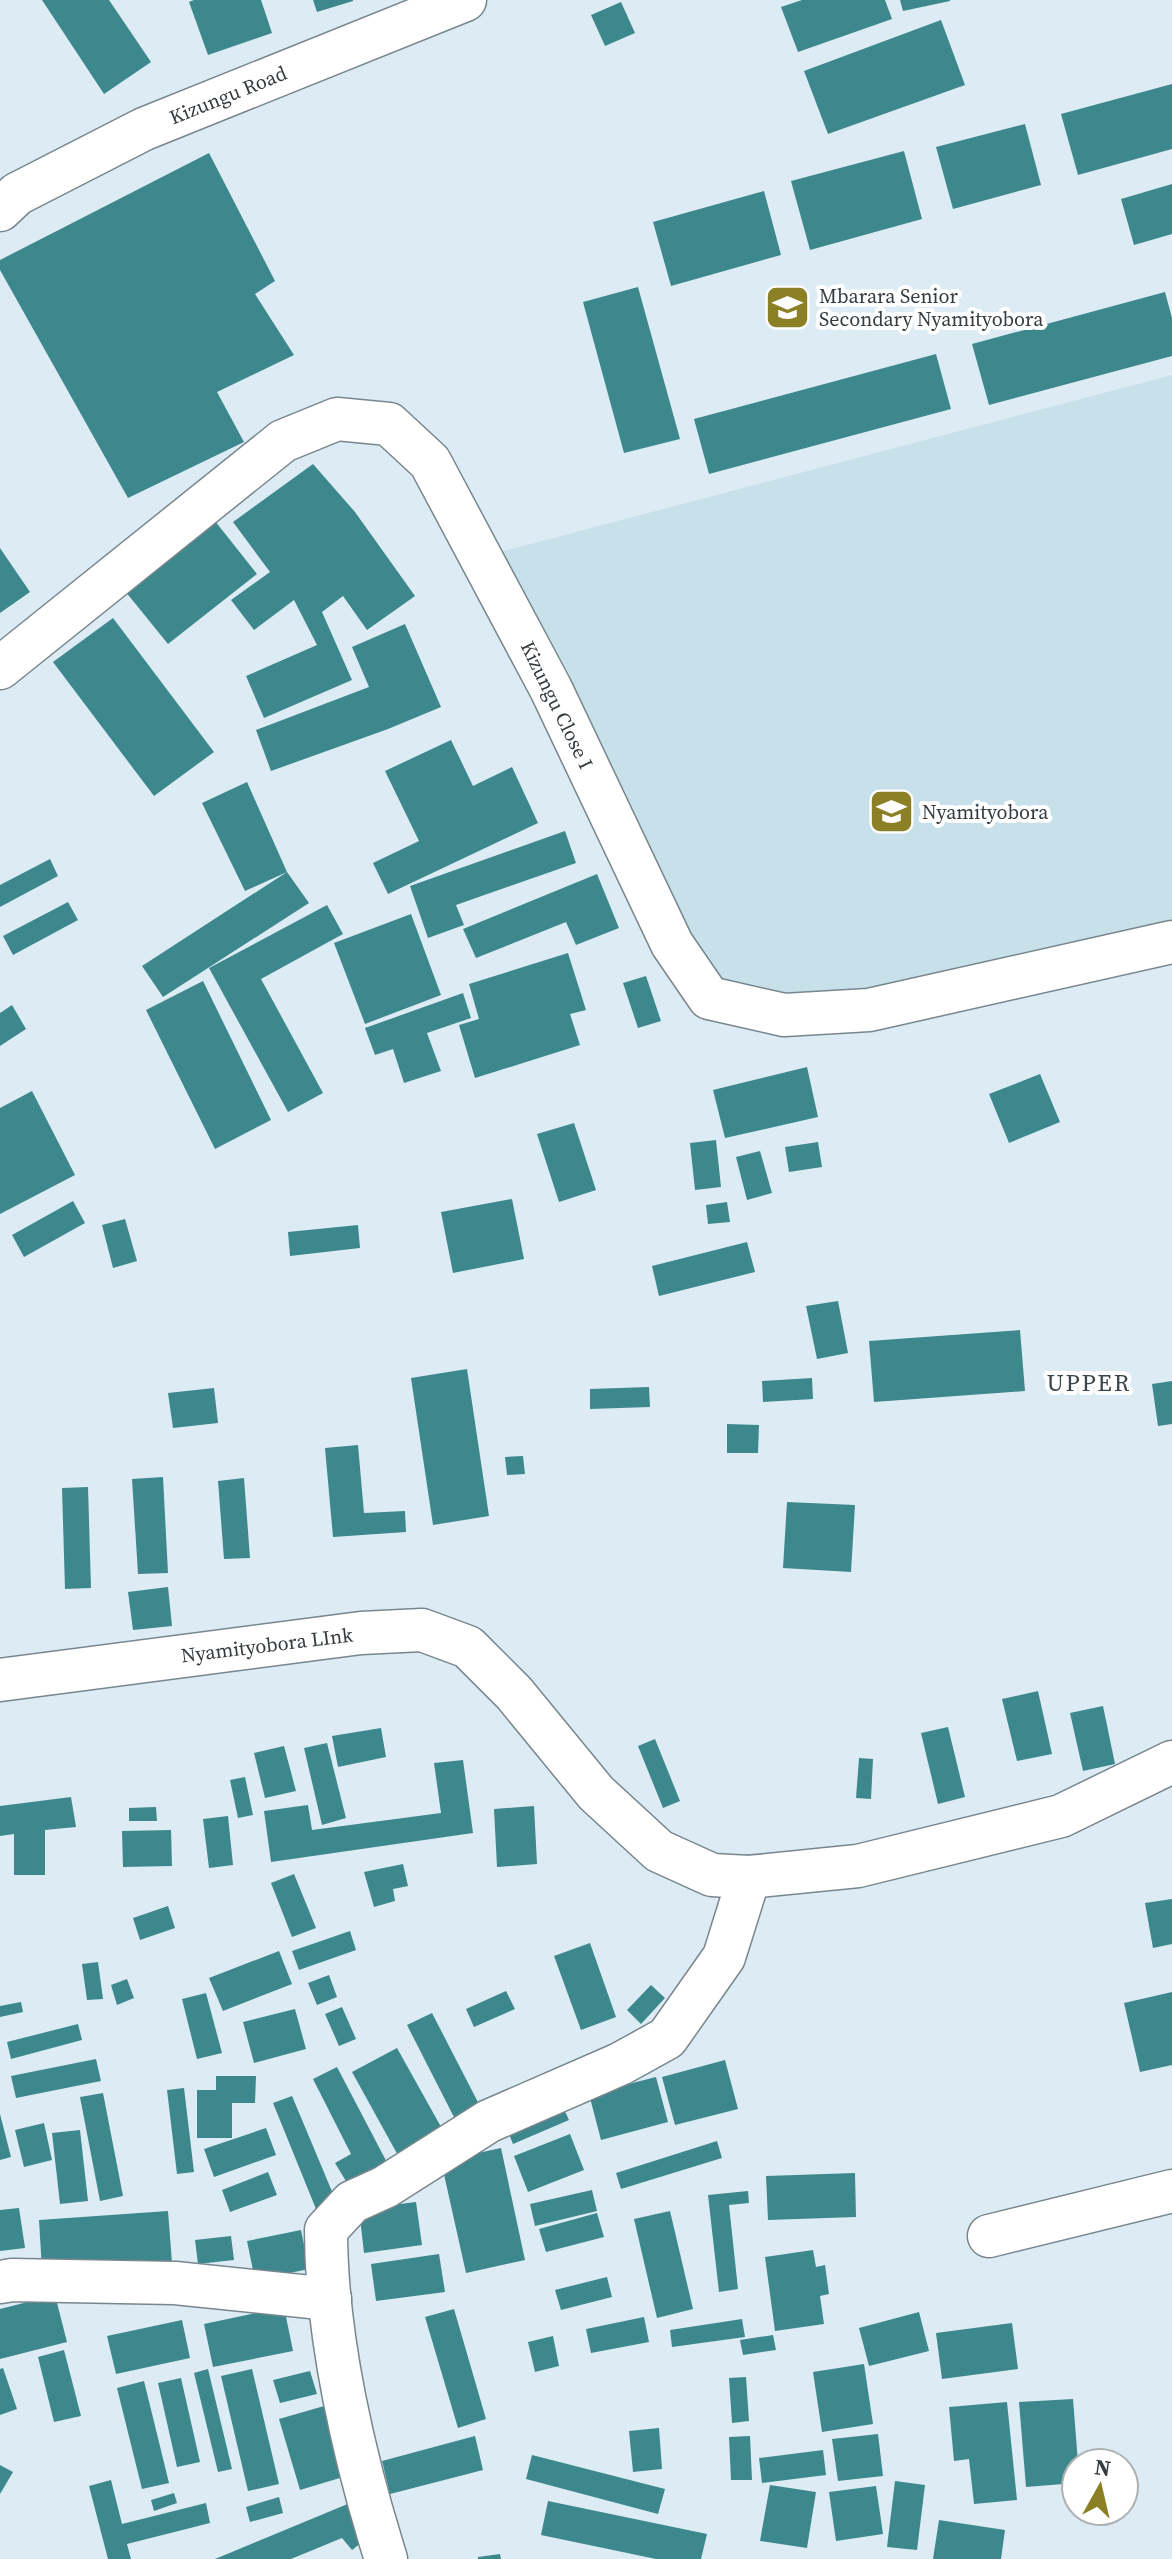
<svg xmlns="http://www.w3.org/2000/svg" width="1172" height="2559" font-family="'Source Serif 4',serif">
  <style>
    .built { fill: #c8e0ea }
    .building { fill: #3d888d }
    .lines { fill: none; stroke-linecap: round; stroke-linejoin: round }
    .street-casing { stroke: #78868d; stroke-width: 45 }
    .street { stroke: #fff; stroke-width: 42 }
    .labels { text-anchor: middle; stroke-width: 8; stroke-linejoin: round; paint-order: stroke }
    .street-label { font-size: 20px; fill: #353b3e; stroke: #fff }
    .poi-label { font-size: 20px; fill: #353b3e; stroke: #fff; text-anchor: start }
    .quarter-label { font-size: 24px; letter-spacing: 2px; fill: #39464b; stroke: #fff }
  </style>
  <rect width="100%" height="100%" fill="#ddecf4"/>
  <!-- built -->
  <polygon class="built" points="1172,375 1172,935 784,1015 709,998 481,557"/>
  <!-- building -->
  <g class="building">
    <polygon points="42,0 109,0 151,62 104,94"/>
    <polygon points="194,0 261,0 272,33 208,55 189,2"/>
    <polygon points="313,0 353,0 353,1 317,12"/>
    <polygon points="802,0 885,0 892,19 798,52 781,7"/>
    <polygon points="900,0 950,0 950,1 903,11"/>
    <polygon points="621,2 635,33 605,46 591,15"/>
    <polygon points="941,20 965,85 828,134 804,71"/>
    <polygon points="1172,84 1172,149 1078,175 1061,114"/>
    <polygon points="1025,124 1041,185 953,209 936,147"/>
    <polygon points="904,151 922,219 810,250 791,181"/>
    <polygon points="209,153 275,281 255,294 294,355 217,392 244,442 128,498 0,270 0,260"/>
    <polygon points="1172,184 1172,234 1134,245 1121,199"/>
    <polygon points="764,191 781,255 671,286 653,222"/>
    <polygon points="638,287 680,439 624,453 583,302"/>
    <polygon points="1165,292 1172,318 1172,356 989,405 972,344"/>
    <polygon points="936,354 951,409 709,474 694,419"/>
    <polygon points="313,464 355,512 415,596 367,630 343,596 322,612 352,680 264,718 246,676 317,645 294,600 254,630 231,600 270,572 233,522"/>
    <polygon points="215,521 257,574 168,644 125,591"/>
    <polygon points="0,548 30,592 0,613"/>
    <polygon points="113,618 214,752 154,796 53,662"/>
    <polygon points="405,624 441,707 388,729 271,771 256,730 369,687 352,647"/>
    <polygon points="451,740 473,786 512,767 538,823 388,894 373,863 419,841 385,771"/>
    <polygon points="247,782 287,872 309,903 163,997 142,966 287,872 245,891 202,803"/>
    <polygon points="565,831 576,863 456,905 464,925 428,938 410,886"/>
    <polygon points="50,859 58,876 0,907 0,885"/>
    <polygon points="597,874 619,928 576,945 566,922 476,958 463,929"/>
    <polygon points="68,902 78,920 13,955 3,936"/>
    <polygon points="327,905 343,934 261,979 323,1093 288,1112 209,968"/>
    <polygon points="411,914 441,995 365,1024 334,943"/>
    <polygon points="568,953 586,1010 570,1014 580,1045 475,1078 459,1025 479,1019 469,984"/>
    <polygon points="646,976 661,1021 638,1028 623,983"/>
    <polygon points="203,981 271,1120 215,1149 146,1010"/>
    <polygon points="463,993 471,1018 427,1033 441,1071 404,1083 393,1049 375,1055 365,1028"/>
    <polygon points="12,1005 26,1029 0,1046 0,1013"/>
    <polygon points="807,1067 818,1117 725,1138 713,1090"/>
    <polygon points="1040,1074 1060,1122 1009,1143 989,1094"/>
    <polygon points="32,1091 75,1175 0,1214 0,1108"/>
    <polygon points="574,1123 596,1190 559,1202 537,1134"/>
    <polygon points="716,1140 721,1187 695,1190 690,1143"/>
    <polygon points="818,1142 822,1167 789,1172 785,1147"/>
    <polygon points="760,1151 772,1193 747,1200 736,1157"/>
    <polygon points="512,1199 524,1259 453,1273 441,1212"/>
    <polygon points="73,1201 85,1223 24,1257 12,1235"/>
    <polygon points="727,1202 730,1222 708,1224 706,1205"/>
    <polygon points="125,1219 137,1261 113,1268 102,1225"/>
    <polygon points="358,1225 360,1248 290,1256 288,1232"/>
    <polygon points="747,1242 755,1272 659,1296 652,1266"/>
    <polygon points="838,1301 848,1353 817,1359 806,1306"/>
    <polygon points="1020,1330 1025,1391 874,1402 869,1341"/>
    <polygon points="467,1369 489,1516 433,1525 411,1378"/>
    <polygon points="812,1378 813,1399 763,1402 762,1381"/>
    <polygon points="1172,1381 1172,1424 1158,1426 1152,1384"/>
    <polygon points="649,1387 650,1407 590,1409 590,1389"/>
    <polygon points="214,1388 218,1423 173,1428 168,1393"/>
    <polygon points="727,1424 759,1425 758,1453 727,1453"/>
    <polygon points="358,1445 364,1513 405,1511 406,1532 333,1537 325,1448"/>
    <polygon points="523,1456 525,1474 507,1475 505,1457"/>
    <polygon points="163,1477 168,1573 138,1574 132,1479"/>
    <polygon points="244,1478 250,1558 224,1559 218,1481"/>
    <polygon points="88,1487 91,1588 65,1589 62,1488"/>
    <polygon points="787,1502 855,1505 851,1572 783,1568"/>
    <polygon points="168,1587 172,1626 133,1630 128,1592"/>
    <polygon points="1038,1691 1052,1754 1017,1761 1002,1699"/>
    <polygon points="1103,1706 1115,1764 1083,1771 1070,1713"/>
    <polygon points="948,1727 965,1797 938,1804 921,1733"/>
    <polygon points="381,1728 386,1757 338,1767 332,1736"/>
    <polygon points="655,1739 680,1801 663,1808 638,1746"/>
    <polygon points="327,1743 346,1818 322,1825 304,1748"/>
    <polygon points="284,1746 296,1791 265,1798 254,1753"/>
    <polygon points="859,1758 873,1759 871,1799 856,1798"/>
    <polygon points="463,1760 473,1833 271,1862 264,1811 308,1805 312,1830 441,1813 434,1763"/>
    <polygon points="245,1777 253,1815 238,1818 230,1780"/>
    <polygon points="71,1797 76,1827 45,1830 45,1875 14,1875 14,1834 0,1836 0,1806"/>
    <polygon points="534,1806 537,1864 497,1867 494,1809"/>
    <polygon points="156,1807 157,1821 129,1821 129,1808"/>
    <polygon points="228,1816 233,1865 209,1868 203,1819"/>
    <polygon points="171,1830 172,1866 123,1867 122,1831"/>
    <polygon points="403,1864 408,1886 393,1889 395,1901 374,1907 364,1872"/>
    <polygon points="294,1874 316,1928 292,1937 271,1883"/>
    <polygon points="1172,1899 1172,1944 1153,1948 1145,1903"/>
    <polygon points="168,1906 175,1928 140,1940 133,1918"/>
    <polygon points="350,1931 356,1950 299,1970 292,1951"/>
    <polygon points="590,1943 616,2017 581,2030 554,1956"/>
    <polygon points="279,1951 292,1984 223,2011 209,1978"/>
    <polygon points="98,1962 103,1999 87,2000 82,1964"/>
    <polygon points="329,1975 337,1997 317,2005 308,1983"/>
    <polygon points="127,1979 134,1998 117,2005 111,1985"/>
    <polygon points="651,1985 665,1998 641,2024 627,2010"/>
    <polygon points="506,1991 515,2009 474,2027 466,2009"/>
    <polygon points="1172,1992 1172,2065 1140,2072 1124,2003"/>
    <polygon points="206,1993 222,2053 197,2059 182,1999"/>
    <polygon points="21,2002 23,2012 0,2017 0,2006"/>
    <polygon points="342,2007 356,2039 339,2046 325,2014"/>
    <polygon points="295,2009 306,2049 254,2063 243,2022"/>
    <polygon points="432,2013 482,2110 457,2123 407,2025"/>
    <polygon points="78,2024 82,2040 11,2059 7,2042"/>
    <polygon points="397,2048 445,2134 400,2159 352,2072"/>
    <polygon points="96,2059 101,2081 16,2098 11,2076"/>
    <polygon points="725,2060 738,2109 675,2125 662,2077"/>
    <polygon points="337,2067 392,2172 352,2191 335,2163 351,2154 313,2079"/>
    <polygon points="216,2076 256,2076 255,2103 232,2103 232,2138 197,2138 197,2090 216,2090"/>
    <polygon points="656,2077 668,2122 601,2140 589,2094"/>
    <polygon points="184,2088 194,2172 177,2174 167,2090"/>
    <polygon points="103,2093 123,2196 100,2201 80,2097"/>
    <polygon points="292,2096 336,2201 316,2209 273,2103"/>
    <polygon points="562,2105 569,2120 513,2144 507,2129"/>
    <polygon points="0,2114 11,2157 0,2160"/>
    <polygon points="44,2123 52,2160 24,2167 15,2130"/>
    <polygon points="266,2128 276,2155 214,2177 204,2149"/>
    <polygon points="80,2130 88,2201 60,2204 52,2133"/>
    <polygon points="570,2134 584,2170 528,2192 514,2156"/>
    <polygon points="717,2141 722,2158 621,2189 616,2173"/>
    <polygon points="501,2148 525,2260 466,2273 441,2161"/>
    <polygon points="268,2172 277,2195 230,2212 222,2190"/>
    <polygon points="855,2173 856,2217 768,2220 766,2176"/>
    <polygon points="592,2190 597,2211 535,2226 530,2204"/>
    <polygon points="748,2191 749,2203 729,2205 738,2289 719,2292 708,2195"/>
    <polygon points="416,2202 422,2245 364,2253 359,2209"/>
    <polygon points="19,2208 25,2248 0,2251 0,2210"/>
    <polygon points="168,2211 172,2263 42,2270 39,2220"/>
    <polygon points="670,2211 693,2309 657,2318 634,2219"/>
    <polygon points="597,2213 604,2237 546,2252 539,2229"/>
    <polygon points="301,2230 309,2269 255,2280 247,2241"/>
    <polygon points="231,2236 234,2260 198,2264 195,2240"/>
    <polygon points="813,2250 816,2267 825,2265 829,2294 820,2296 824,2324 775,2331 765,2257"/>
    <polygon points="439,2254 445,2292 376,2301 371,2264"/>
    <polygon points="607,2277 612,2297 561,2310 555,2290"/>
    <polygon points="55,2295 67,2342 0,2359 0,2309"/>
    <polygon points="284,2307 293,2351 213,2367 204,2324"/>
    <polygon points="454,2309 486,2419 458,2428 425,2317"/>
    <polygon points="919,2312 929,2351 869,2366 859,2328"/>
    <polygon points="644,2317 649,2342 591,2353 586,2329"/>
    <polygon points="742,2319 745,2337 672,2347 670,2330"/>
    <polygon points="182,2320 190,2358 116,2374 107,2336"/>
    <polygon points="1012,2323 1018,2369 942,2379 936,2333"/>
    <polygon points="773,2335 776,2350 743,2355 740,2340"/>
    <polygon points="553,2336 559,2366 535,2372 528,2342"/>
    <polygon points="64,2350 81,2416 54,2422 38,2357"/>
    <polygon points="864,2364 873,2424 822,2432 813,2372"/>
    <polygon points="3,2368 17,2409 0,2415 0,2369"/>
    <polygon points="208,2369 232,2469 218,2472 194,2373"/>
    <polygon points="252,2369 279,2484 248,2491 221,2376"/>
    <polygon points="310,2371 317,2394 280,2403 273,2380"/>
    <polygon points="746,2377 749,2421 732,2423 729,2378"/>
    <polygon points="181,2378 200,2462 177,2467 158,2383"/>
    <polygon points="144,2381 169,2483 142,2489 117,2388"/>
    <polygon points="1073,2399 1078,2463 1076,2483 1026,2487 1019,2402"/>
    <polygon points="1007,2402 1017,2500 974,2504 969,2459 954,2461 949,2407"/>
    <polygon points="331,2404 353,2474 300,2490 279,2419"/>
    <polygon points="659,2428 662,2469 633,2472 629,2431"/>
    <polygon points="878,2434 883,2476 838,2481 832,2439"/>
    <polygon points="475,2436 483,2470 390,2494 382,2461"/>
    <polygon points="750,2436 752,2480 731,2480 729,2437"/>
    <polygon points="823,2450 826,2475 762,2483 759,2458"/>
    <polygon points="532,2455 665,2489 658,2514 526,2479"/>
    <polygon points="0,2465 13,2472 0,2494"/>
    <polygon points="111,2480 122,2524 206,2503 210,2523 127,2544 131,2559 108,2559 89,2486"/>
    <polygon points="895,2481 925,2485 917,2550 887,2547"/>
    <polygon points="770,2485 816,2492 807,2548 760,2541"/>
    <polygon points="876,2486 883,2534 836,2541 829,2492"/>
    <polygon points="174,2493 177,2503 154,2511 151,2500"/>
    <polygon points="279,2497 283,2513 250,2522 246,2507"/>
    <polygon points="548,2501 707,2534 701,2559 656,2559 541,2535"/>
    <polygon points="350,2503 366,2539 352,2550 342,2538 291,2559 215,2559"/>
    <polygon points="939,2520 1005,2530 1001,2559 933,2559"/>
    <polygon points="500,2554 501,2559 478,2559 478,2557"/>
  </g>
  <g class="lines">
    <defs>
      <g id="street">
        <polyline points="0,210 17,194 144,129 465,0"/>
        <polyline points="0,668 283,441 337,419 389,424 430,462 551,689 672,944 709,998 784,1015 869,1010 1172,942"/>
        <polyline points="0,1680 361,1633 422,1630 468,1647 514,1693 596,1793 659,1851 712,1875 749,1877 858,1866 1061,1816 1172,1762"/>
        <polyline points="989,2236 1172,2191"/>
        <polyline points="0,2282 12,2280 175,2283 330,2299"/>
        <path d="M 386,2559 C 354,2458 326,2336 326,2230 L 352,2202 L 385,2187 L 489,2121 L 620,2064 L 667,2038 L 724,1957 L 749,1877"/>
      </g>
    </defs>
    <!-- street casing -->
    <use href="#street" class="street-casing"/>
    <!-- street -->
    <use href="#street" class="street"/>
  </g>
  <!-- icons -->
  <defs>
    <symbol id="school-square" viewBox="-11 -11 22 22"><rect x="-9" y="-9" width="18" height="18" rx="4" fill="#8c8027" stroke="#fff"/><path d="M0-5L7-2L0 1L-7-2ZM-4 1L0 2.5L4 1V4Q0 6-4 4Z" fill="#fff"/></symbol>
  </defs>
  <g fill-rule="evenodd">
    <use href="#school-square" x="762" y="282" width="51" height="51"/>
    <use href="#school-square" x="866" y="786" width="51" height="51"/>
  </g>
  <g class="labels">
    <!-- street labels -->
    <g class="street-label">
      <text transform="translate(228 95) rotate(-22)" y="7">Kizungu Road</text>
      <text transform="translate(557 705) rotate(64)" y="7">Kizungu Close I</text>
      <text transform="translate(267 1645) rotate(-7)" y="7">Nyamityobora LInk</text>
    </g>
    <!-- poi labels -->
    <g class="poi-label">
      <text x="819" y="303">Mbarara Senior<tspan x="819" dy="23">Secondary Nyamityobora</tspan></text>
      <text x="922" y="819">Nyamityobora</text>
    </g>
    <!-- quarter labels -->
    <g class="quarter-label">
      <text x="1089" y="1391">UPPER</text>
    </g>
  </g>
  <!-- north arrow -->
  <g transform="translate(1100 2487) rotate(8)"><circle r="38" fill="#ffffff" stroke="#aeb1b2" stroke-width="2"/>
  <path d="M0-6L14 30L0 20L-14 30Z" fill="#8c8027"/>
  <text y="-12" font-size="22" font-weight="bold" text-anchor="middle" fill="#353b3e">N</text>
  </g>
</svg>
